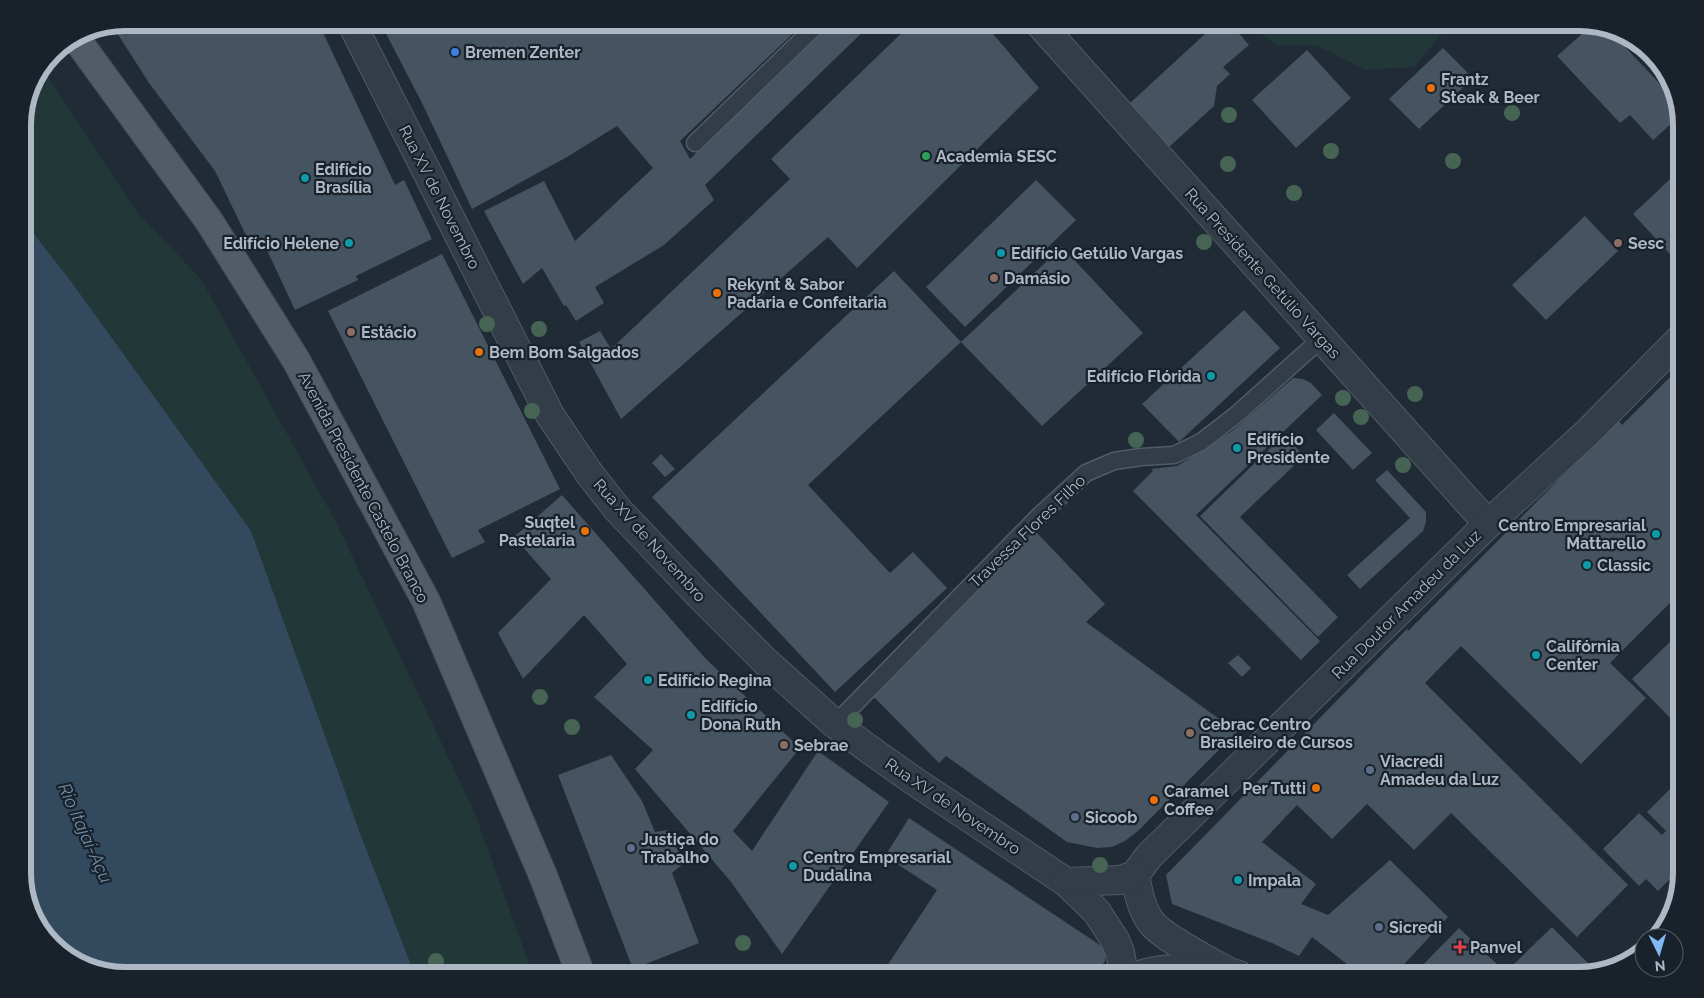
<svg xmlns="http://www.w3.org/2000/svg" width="1704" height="998" font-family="Raleway,sans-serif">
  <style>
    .green { fill: #223737 }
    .water { fill: #33495e }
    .building { fill: #465360 }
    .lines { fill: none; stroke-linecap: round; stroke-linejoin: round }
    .service-casing { stroke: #515b65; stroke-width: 19 }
    .tertiary-casing { stroke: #515b65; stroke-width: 30 }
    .primary-casing { stroke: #3d4650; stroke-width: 30 }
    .service { stroke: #333d47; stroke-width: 16 }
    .tertiary { stroke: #333d47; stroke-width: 28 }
    .primary { stroke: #515c67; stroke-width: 28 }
    .tree { fill: #466454 }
    .shop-dot { fill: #3f7fe0; stroke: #19222b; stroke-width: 2 }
    .food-dot { fill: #e8710a; stroke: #19222b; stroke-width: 2 }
    .leisure-dot { fill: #2e9e5b; stroke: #19222b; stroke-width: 2 }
    .culture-dot { fill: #0f9aa8; stroke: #19222b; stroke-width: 2 }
    .education-dot { fill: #8d6e63; stroke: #19222b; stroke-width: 2 }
    .service-dot { fill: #5c6f8a; stroke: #19222b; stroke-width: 2 }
    .health-dot { fill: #e0444e; stroke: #19222b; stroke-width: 2 }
    .labels { text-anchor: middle; stroke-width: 4.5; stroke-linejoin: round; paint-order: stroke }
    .poi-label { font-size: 16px; font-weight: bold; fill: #adb8c4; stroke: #19222b; text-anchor: start }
    .street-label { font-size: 16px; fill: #adb8c4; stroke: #19222b }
    .water-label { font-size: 18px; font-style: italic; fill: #6e8ca8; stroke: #19222b }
    .rim { fill: none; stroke: #adb8c4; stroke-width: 6 }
  </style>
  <rect width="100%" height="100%" fill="#202b36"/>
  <!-- green -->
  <g class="green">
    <polygon points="1436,22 1444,32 1414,67 1365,70 1318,46 1276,45 1247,23"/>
    <polygon points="42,68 137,212 201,279 335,520 474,811 533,975 415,975 360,833 70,280 23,220 23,118 30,85"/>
  </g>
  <!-- water -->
  <polygon class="water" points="23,220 70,280 251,531 360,833 415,975 125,975 73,962 36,925 23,880"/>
  <!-- building -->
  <g class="building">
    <polygon points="125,22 318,22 395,185 404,180 432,239 356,276 358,280 295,310 265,246 254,252 215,171 149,83 112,25"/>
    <polygon points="380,22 805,22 680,141 690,159 831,22 873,22 705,185 714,200 664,245 595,287 604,303 576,321 566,305 564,306 542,268 523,284 484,211 544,181 575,241 653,168 617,126 567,157 472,209 423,105"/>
    <polygon points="913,22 983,22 1039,88 857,268 828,237 621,419 579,342 600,331 611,349 790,179 771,159"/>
    <polygon points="1218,22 1229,22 1249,45 1223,67 1230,74 1217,86 1214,106 1169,147 1129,104"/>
    <polygon points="1591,26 1610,31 1676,101 1680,116 1653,140 1630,115 1620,123 1557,56"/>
    <polygon points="1443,48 1473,78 1419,129 1389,99"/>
    <polygon points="1307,50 1351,98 1296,148 1252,100"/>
    <polygon points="1681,169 1681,266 1633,214"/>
    <polygon points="1036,180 1076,220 965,327 926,287"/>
    <polygon points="1585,216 1618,251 1546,320 1512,285"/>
    <polygon points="1062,247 1143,333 1042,426 961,342"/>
    <polygon points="442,254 560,489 478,530 485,542 452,558 328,311"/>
    <polygon points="894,271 961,342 808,485 890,573 913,552 947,588 835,692 652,497"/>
    <polygon points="1244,310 1280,348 1179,442 1142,404"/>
    <polygon points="1681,366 1681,592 1610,663 1646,698 1581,764 1461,646 1425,683 1628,885 1577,937 1451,813 1414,850 1367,804 1332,839 1297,805 1262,842 1316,884 1301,904 1328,915 1390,860 1448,917 1394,975 1361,975 1312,937 1299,956 1272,943 1172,904 1166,875 1407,629 1408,631 1618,420 1622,425"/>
    <polygon points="1293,378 1303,379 1311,383 1322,395 1196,515 1320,641 1301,660 1133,491 1153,471 1151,469 1177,466 1217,441 1232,431"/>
    <polygon points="1334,413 1372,453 1353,470 1316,430"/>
    <polygon points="1284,435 1304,456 1240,517 1338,617 1318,637 1200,516"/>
    <polygon points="661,454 675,469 665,477 652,463"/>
    <polygon points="1387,470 1426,512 1426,522 1423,531 1360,589 1347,575 1410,518 1375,480"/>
    <polygon points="562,495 706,659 800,748 733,831 752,851 818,751 889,802 782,954 731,882 635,769 653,750 594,697 627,664 584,615 523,679 498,633 551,579 514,537"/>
    <polygon points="1036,532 1105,604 1086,622 1237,732 1138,831 1125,841 1112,847 1097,848 1067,842 946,756 939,763 869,692"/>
    <polygon points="1681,631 1681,729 1632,679"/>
    <polygon points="1238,655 1251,668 1242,677 1228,663"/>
    <polygon points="611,755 642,801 655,832 668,830 684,863 672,873 699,943 633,969 558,775"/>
    <polygon points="1681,775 1681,868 1658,891 1646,879 1639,886 1603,849 1639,813 1662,835 1666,831 1647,812 1676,783 1675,782"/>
    <polygon points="909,818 1103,947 1106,955 1105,961 1095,975 881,975 937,890 885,856"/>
    <polygon points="1552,927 1592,967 1585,974 1579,975 1519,975 1511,967"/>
    <polygon points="1459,928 1499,966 1491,975 1413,975"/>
  </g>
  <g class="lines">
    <defs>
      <g id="service">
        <polyline points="695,143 820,22"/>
        <polyline points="835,724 1040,515 1086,473 1114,461 1141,457 1174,455 1201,442 1236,415 1321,339"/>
      </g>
      <g id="tertiary">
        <polyline points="351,22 550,415 589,473 618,510 699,595 766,662 835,724 873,752 917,783 1066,882 1097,912 1115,940 1120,952 1124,975"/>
        <polyline points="1038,22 1488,524"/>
        <polyline points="1135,875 1149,856 1488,524 1588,432 1681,338"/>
        <path d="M 1135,875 C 1138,890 1141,909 1151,922 C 1164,939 1210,961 1229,972 L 1239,975"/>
        <polyline points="1066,882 1121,880 1135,875"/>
        <path d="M 1139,975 C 1168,966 1192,969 1223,972"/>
      </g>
      <polyline id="primary" points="75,37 209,221 296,360 426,601 544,878 581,975"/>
    </defs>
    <!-- service casing -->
    <use href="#service" class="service-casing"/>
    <!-- tertiary casing -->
    <use href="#tertiary" class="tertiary-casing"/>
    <!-- primary casing -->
    <use href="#primary" class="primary-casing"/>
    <!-- service -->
    <use href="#service" class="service"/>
    <!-- tertiary -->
    <use href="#tertiary" class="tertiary"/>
    <!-- primary -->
    <use href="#primary" class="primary"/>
  </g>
  <!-- trees -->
  <g class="tree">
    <circle cx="1512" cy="113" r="8"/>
    <circle cx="1229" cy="115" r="8"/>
    <circle cx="1331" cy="151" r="8"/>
    <circle cx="1453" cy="161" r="8"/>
    <circle cx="1228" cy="164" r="8"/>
    <circle cx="1294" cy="193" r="8"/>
    <circle cx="1204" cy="242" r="8"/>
    <circle cx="487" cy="324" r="8"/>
    <circle cx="539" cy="329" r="8"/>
    <circle cx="1415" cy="394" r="8"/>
    <circle cx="1343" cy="398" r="8"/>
    <circle cx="532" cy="411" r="8"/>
    <circle cx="1361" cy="417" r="8"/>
    <circle cx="1136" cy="440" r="8"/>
    <circle cx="1403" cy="465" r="8"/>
    <circle cx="540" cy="697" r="8"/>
    <circle cx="855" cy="720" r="8"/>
    <circle cx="572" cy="727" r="8"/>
    <circle cx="1100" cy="865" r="8"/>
    <circle cx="743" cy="943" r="8"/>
    <circle cx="436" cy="961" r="8"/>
  </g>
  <!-- markers -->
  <circle class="shop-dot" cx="455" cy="52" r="5"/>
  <g class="food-dot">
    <circle cx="1431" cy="88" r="5"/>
    <circle cx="717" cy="293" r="5"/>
    <circle cx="479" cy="352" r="5"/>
    <circle cx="585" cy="531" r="5"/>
    <circle cx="1316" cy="788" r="5"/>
    <circle cx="1154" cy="800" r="5"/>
  </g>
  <circle class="leisure-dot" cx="926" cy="156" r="5"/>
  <g class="culture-dot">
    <circle cx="305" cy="178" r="5"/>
    <circle cx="349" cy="243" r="5"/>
    <circle cx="1001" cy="253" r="5"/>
    <circle cx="1211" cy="376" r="5"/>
    <circle cx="1237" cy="448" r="5"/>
    <circle cx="1656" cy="534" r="5"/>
    <circle cx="1587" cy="565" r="5"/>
    <circle cx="1536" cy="655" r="5"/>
    <circle cx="648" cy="680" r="5"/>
    <circle cx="691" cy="715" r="5"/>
    <circle cx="793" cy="866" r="5"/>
    <circle cx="1238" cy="880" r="5"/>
  </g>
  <g class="education-dot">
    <circle cx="1618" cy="243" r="5"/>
    <circle cx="994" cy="278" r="5"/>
    <circle cx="351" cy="332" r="5"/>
    <circle cx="1190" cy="733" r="5"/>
    <circle cx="784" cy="745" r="5"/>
  </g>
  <g class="service-dot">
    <circle cx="1370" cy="770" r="5"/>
    <circle cx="1075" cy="817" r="5"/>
    <circle cx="631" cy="848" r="5"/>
    <circle cx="1379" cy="927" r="5"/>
  </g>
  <path class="health-dot" d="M1457.5 939.5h5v5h5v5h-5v5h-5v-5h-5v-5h5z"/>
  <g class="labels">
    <!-- poi labels -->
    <g class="poi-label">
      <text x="465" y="58">Bremen Zenter</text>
      <text x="1441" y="85">Frantz<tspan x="1441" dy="18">Steak &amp; Beer</tspan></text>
      <text x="936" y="162">Academia SESC</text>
      <text x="315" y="175">Edifício<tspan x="315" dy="18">Brasília</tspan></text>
      <text x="339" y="249" text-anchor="end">Edifício Helene</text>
      <text x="1628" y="249">Sesc</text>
      <text x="1011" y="259">Edifício Getúlio Vargas</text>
      <text x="1004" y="284">Damásio</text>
      <text x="727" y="290">Rekynt &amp; Sabor<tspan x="727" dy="18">Padaria e Confeitaria</tspan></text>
      <text x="361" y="338">Estácio</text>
      <text x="489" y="358">Bem Bom Salgados</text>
      <text x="1201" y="382" text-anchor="end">Edifício Flórida</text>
      <text x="1247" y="445">Edifício<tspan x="1247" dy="18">Presidente</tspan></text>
      <text x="575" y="528" text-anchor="end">Suqtel<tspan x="575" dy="18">Pastelaria</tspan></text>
      <text x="1646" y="531" text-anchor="end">Centro Empresarial<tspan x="1646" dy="18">Mattarello</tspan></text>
      <text x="1597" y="571">Classic</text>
      <text x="1546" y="652">Califórnia<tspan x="1546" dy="18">Center</tspan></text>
      <text x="658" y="686">Edifício Regina</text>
      <text x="701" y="712">Edifício<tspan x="701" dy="18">Dona Ruth</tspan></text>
      <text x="1200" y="730">Cebrac Centro<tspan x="1200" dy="18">Brasileiro de Cursos</tspan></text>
      <text x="794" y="751">Sebrae</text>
      <text x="1380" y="767">Viacredi<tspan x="1380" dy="18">Amadeu da Luz</tspan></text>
      <text x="1306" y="794" text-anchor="end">Per Tutti</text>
      <text x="1164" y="797">Caramel<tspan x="1164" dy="18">Coffee</tspan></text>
      <text x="1085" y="823">Sicoob</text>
      <text x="641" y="845">Justiça do<tspan x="641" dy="18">Trabalho</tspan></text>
      <text x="803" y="863">Centro Empresarial<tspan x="803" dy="18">Dudalina</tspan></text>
      <text x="1248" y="886">Impala</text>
      <text x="1389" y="933">Sicredi</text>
      <text x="1470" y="953">Panvel</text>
    </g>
    <!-- street labels -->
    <g class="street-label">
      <text transform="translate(440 197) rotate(63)" y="6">Rua XV de Novembro</text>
      <text transform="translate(1263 273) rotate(48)" y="6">Rua Presidente Getúlio Vargas</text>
      <text transform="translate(364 487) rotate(62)" y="6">Avenida Presidente Castelo Branco</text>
      <text transform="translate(1027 531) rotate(-44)" y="6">Travessa Flores Filho</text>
      <text transform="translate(650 540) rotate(48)" y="6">Rua XV de Novembro</text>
      <text transform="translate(1406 604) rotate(-45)" y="6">Rua Doutor Amadeu da Luz</text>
      <text transform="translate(953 806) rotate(34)" y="6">Rua XV de Novembro</text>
    </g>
    <!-- water labels -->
    <g class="water-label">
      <text transform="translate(85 833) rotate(66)" y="6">Rio Itajaí-Açu</text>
    </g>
  </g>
  <!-- crop -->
  <path d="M0 0H1704V998H0ZM125 31H1579A94 94 0 0 1 1673 125V873A94 94 0 0 1 1579 967H125A94 94 0 0 1 31 873V125A94 94 0 0 1 125 31Z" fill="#19222b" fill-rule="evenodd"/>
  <path class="rim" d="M125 31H1579A94 94 0 0 1 1673 125V873A94 94 0 0 1 1579 967H125A94 94 0 0 1 31 873V125A94 94 0 0 1 125 31Z"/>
  <!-- north arrow -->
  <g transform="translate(1659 953) rotate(175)"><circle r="24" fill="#19222b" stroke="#545e68"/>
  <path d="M0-4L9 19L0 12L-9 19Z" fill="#81b9f5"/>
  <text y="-8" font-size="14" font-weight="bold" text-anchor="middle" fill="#adb8c4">N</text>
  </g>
</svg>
